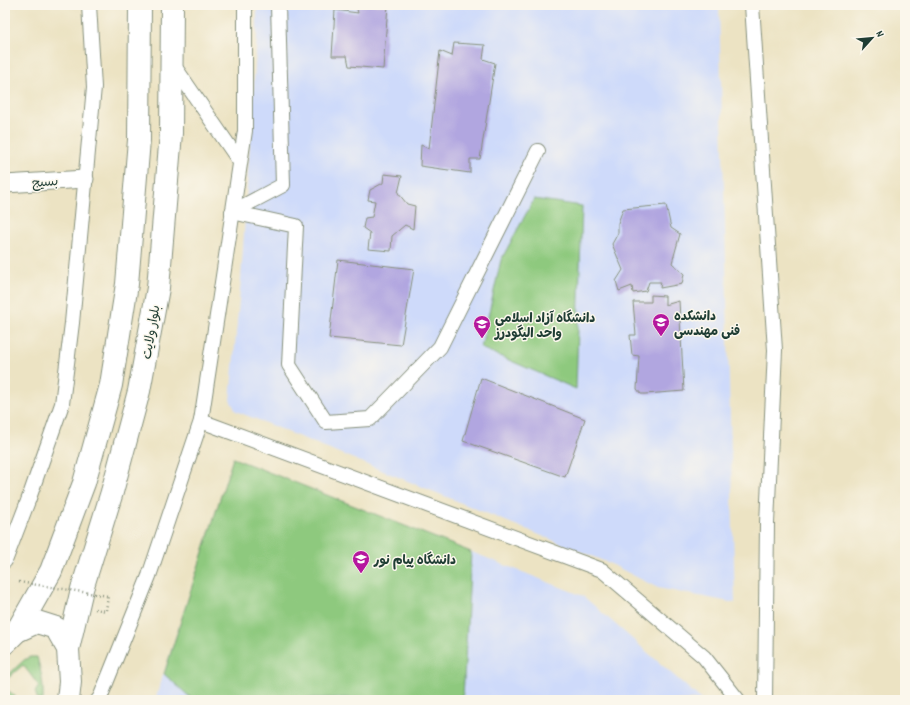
<svg xmlns="http://www.w3.org/2000/svg" width="910" height="705" font-family="Dekko,'Playpen Sans Arabic',sans-serif">
  <style>
    .built { fill: #cedafa }
    .green { fill: #8ec97e; stroke: #568359 }
    .building { fill: #b1a6e0 }
    .lines { fill: none; stroke-linecap: round; stroke-linejoin: round }
    .minor-casing { stroke: #86907c; stroke-width: 16 }
    .tertiary-casing { stroke: #86907c; stroke-width: 19 }
    .primary-casing { stroke: #86907c; stroke-width: 24 }
    .path { stroke: #86907c; stroke-width: 2.5; stroke-dasharray: 1 3; stroke-linecap: butt }
    .minor { stroke: #fff; stroke-width: 14 }
    .tertiary { stroke: #fff; stroke-width: 17 }
    .primary { stroke: #fff; stroke-width: 22 }
    .path-bridge { stroke: #86907c; stroke-width: 2.5; stroke-dasharray: 1 3; stroke-linecap: butt }
    .labels { text-anchor: middle; stroke-width: 3; stroke-linejoin: round; paint-order: stroke }
    .street-label { font-size: 13px; fill: #1f3d34; stroke: #fbf7ec }
    .poi-label { font-size: 13px; font-weight: bold; fill: #1f3d34; stroke: #fbf7ec; text-anchor: start }
  </style>
  <rect width="100%" height="100%" fill="#fbf7ec"/>
  <filter id="ink" filterUnits="userSpaceOnUse"><feTurbulence type="fractalNoise" baseFrequency=".025" numOctaves="2"/><feDisplacementMap in="SourceGraphic" scale="8" xChannelSelector="R" yChannelSelector="G"/><feConvolveMatrix kernelMatrix="1 2 1 2 8 2 1 2 1" color-interpolation-filters="sRGB"/></filter>
  <filter id="wash" filterUnits="userSpaceOnUse"><feTurbulence type="fractalNoise" baseFrequency=".012" numOctaves="4" result="noise"/><feDisplacementMap in="SourceGraphic" scale="16" xChannelSelector="R" yChannelSelector="G"/><feGaussianBlur stdDeviation="0.9" result="paint"/><feColorMatrix in="noise" values="0 0 0 0 0 0 0 0 0 0 0 0 0 0 0 0 0 1.4 0 .05"/><feComposite in="paint" operator="in"/></filter>
  <g filter="url(#wash)">
    <rect width="100%" height="100%" fill="#ece3c3"/>
    <!-- built -->
    <g class="built">
      <polygon points="257,5 719,5 735,603 658,588 611,564 236,411 230,400 241,279 257,36"/>
      <polygon points="233,458 583,596 702,700 155,700"/>
    </g>
    <!-- green -->
    <g class="green">
      <polygon points="534,199 582,206 576,389 481,348 501,260"/>
      <polygon points="233,458 471,552 463,698 191,698 164,674"/>
      <path d="M 30,657 L 37,657 C 41,671 44,685 43,700 L 38,700 L 35,692 L 39,686 L 23,665 L 7,679 L 5,678 L 24,660 Z"/>
      <polygon points="5,688 15,696 14,700 5,700"/>
    </g>
    <g id="blocks">
      <!-- building -->
      <g class="building">
        <polygon points="356,5 388,5 383,69 349,66 347,56 332,56 335,10 358,13"/>
        <polygon points="454,43 485,45 483,59 495,63 480,159 470,159 470,173 420,166 421,145 429,149 440,51 452,56"/>
        <polygon points="384,174 402,176 398,193 407,204 415,206 413,229 405,225 392,236 391,251 368,249 370,233 363,228 365,218 372,217 375,201 368,200 370,190 383,183"/>
        <polygon points="666,205 671,228 680,234 672,263 684,274 682,284 660,288 661,282 649,282 646,291 633,293 632,286 619,291 616,281 623,270 612,244 618,233 618,223 623,209"/>
        <polygon points="338,260 414,269 401,345 329,338"/>
        <polygon points="651,295 665,296 665,305 679,301 684,391 645,394 641,394 637,389 639,356 632,355 630,335 636,335 633,302 651,302"/>
        <polygon points="481,378 585,419 565,477 463,441"/>
      </g>
    </g>
  </g>
  <g filter="url(#ink)">
    <use href="#blocks" fill-opacity="0" stroke="#86907c" stroke-width="1"/>
    <g class="lines">
      <defs>
        <g id="minor">
          <polyline points="752,5 775,350 767,523 765,700"/>
          <polyline points="172,63 240,162"/>
          <polyline points="232,212 296,226 289,365 326,422 370,419 440,347 538,151"/>
          <polyline points="232,212 283,185 278,5"/>
          <polyline points="201,421 602,570 704,657 738,700"/>
          <polyline points="5,561 28,501 62,404 72,323 94,87 89,5"/>
          <polyline points="98,700 100,698 149,576 201,421 245,131 245,5"/>
        </g>
        <polyline id="tertiary" points="5,184 85,179"/>
        <g id="primary">
          <polyline points="17,631 51,571 84,483 111,385 127,284 139,140 140,5"/>
          <polyline points="5,643 17,631 37,622 56,628 68,649 70,682 68,700"/>
          <polyline points="68,649 82,589 112,492 139,391 158,288 171,133 172,5"/>
        </g>
      </defs>
      <!-- minor casing -->
      <use href="#minor" class="minor-casing"/>
      <!-- tertiary casing -->
      <use href="#tertiary" class="tertiary-casing"/>
      <!-- primary casing -->
      <use href="#primary" class="primary-casing"/>
      <!-- path -->
      <polyline class="path" points="95,609 106,611 108,596"/>
      <!-- minor -->
      <use href="#minor" class="minor"/>
      <!-- tertiary -->
      <use href="#tertiary" class="tertiary"/>
      <!-- primary -->
      <use href="#primary" class="primary"/>
      <!-- path-bridge -->
      <polyline class="path-bridge" points="19,582 108,596"/>
    </g>
  </g>
  <!-- icons -->
  <defs>
    <symbol id="university-pin" viewBox="-11 -11 22 30"><path d="M0 17L-7.5 6A9.5 9.5 0 1 1 7.5 6Z" fill="#b5179e" stroke="#fbf7ec"/><path d="M0-5L7-2L0 1L-7-2ZM-4 1L0 2.5L4 1V4Q0 6-4 4Z" fill="#fff"/></symbol>
  </defs>
  <g fill-rule="evenodd">
    <use href="#university-pin" x="651" y="312" width="20" height="27"/>
    <use href="#university-pin" x="472" y="314" width="20" height="27"/>
    <use href="#university-pin" x="351" y="549" width="20" height="27"/>
  </g>
  <g class="labels">
    <!-- street labels -->
    <g class="street-label">
      <text transform="translate(45 181) rotate(-4)" y="5">بسیج</text>
      <text transform="translate(150 332) rotate(-80)" y="5">بلوار ولایت</text>
    </g>
    <!-- poi labels -->
    <g class="poi-label">
      <text x="674" y="320">دانشکده<tspan x="674" dy="15">فنی مهندسی</tspan></text>
      <text x="495" y="322">دانشگاه آزاد اسلامی<tspan x="495" dy="15">واحد الیگودرز</tspan></text>
      <text x="374" y="564">دانشگاه پیام نور</text>
    </g>
  </g>
  <!-- margin -->
  <rect width="910" height="705" fill="none" stroke="#fbf7ec" stroke-width="20"/>
  <!-- north arrow -->
  <g transform="translate(872 38) rotate(63)" stroke="#fbf7ec" stroke-width="3" paint-order="stroke">
  <path d="M0-3L7 15L0 10L-7 15Z" fill="#1f3d34"/>
  <text y="-6" font-size="11" font-weight="bold" text-anchor="middle" fill="#1f3d34">N</text>
  </g>
</svg>
